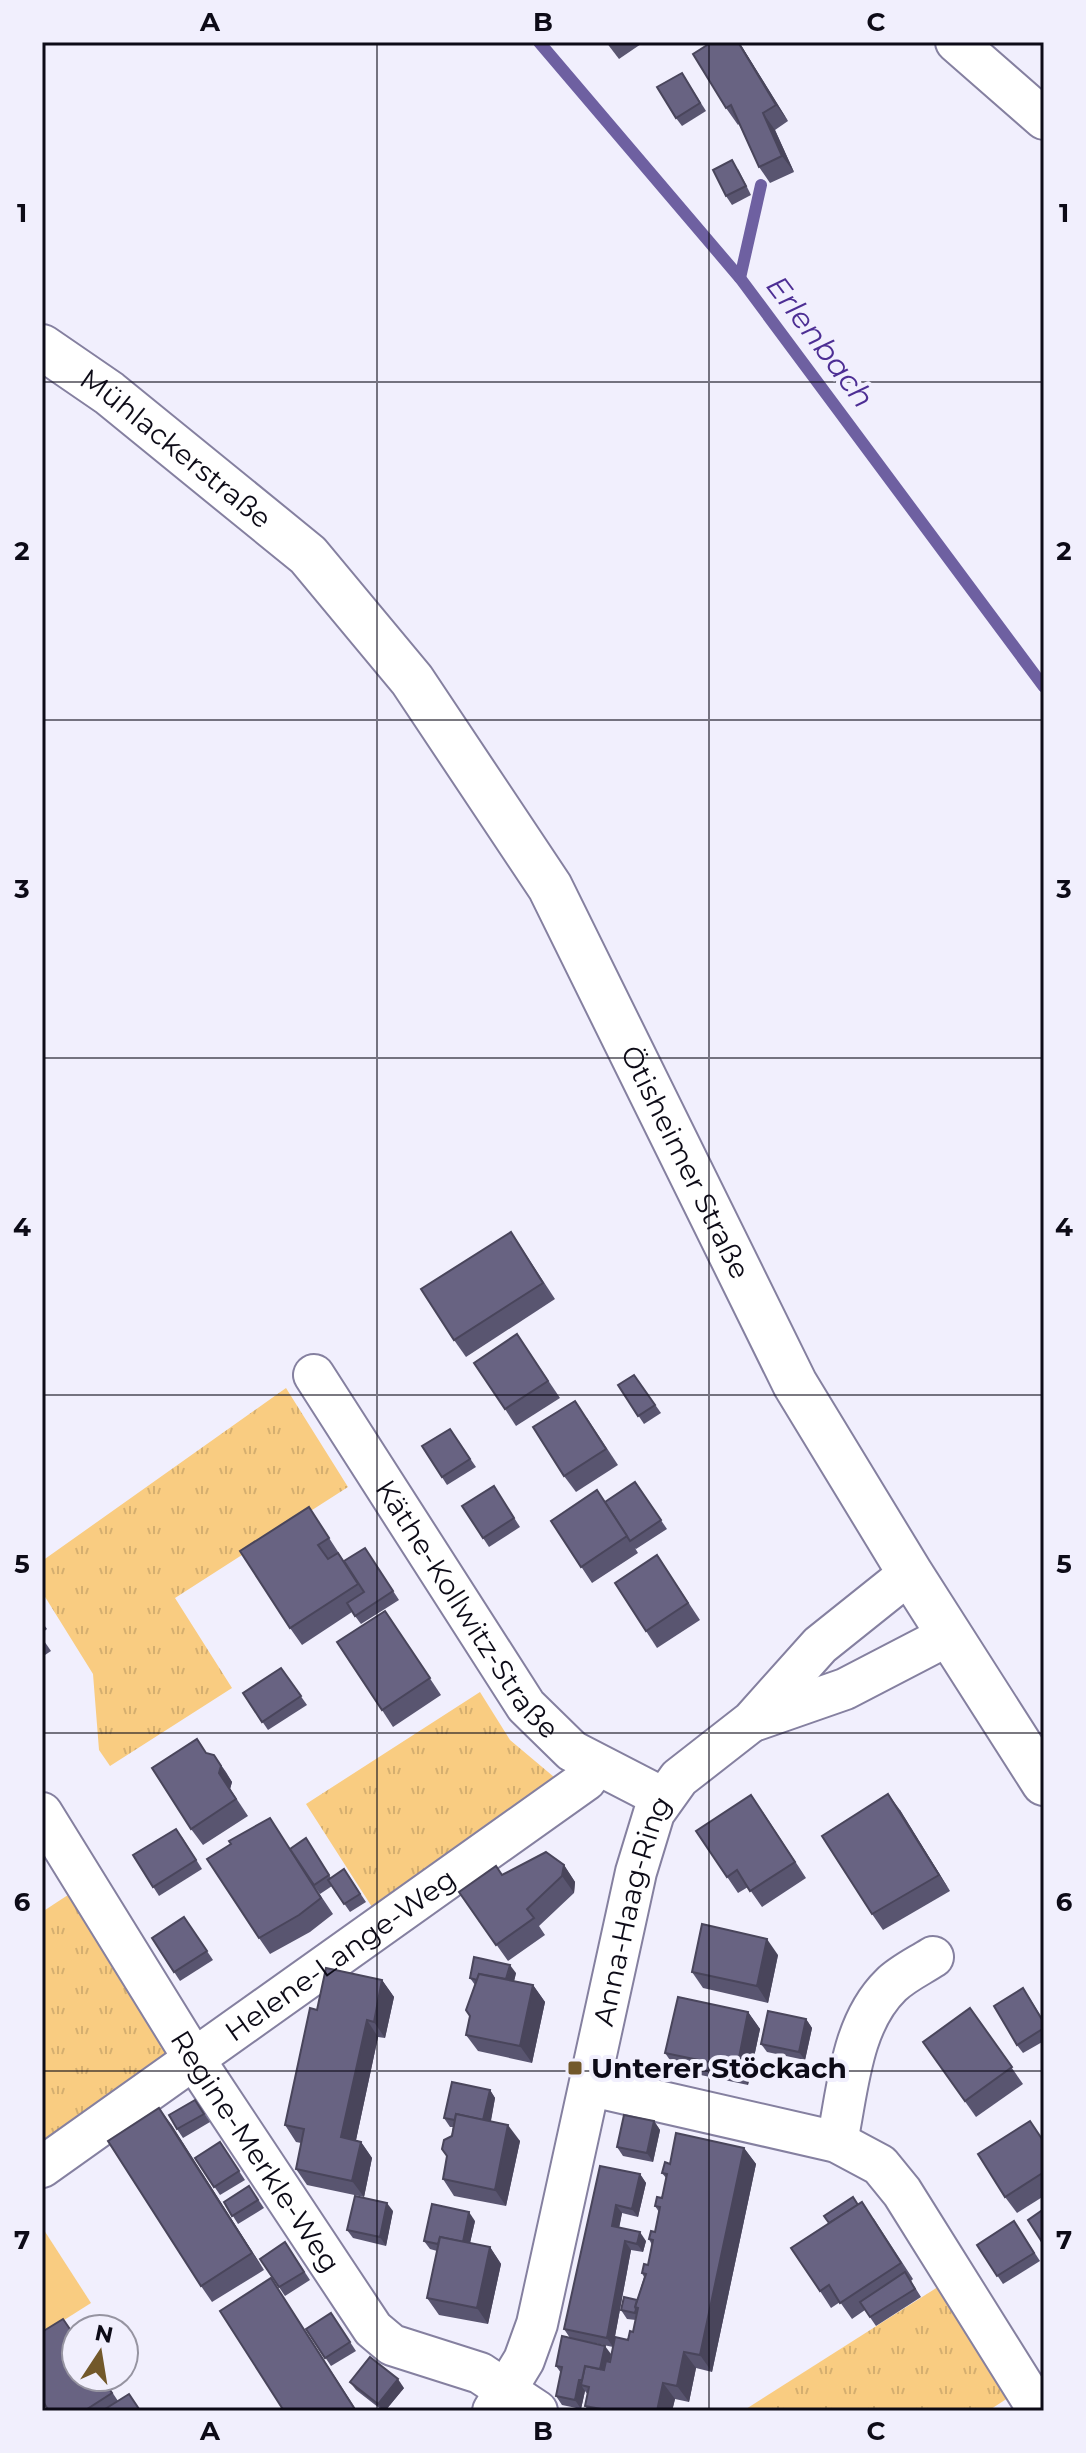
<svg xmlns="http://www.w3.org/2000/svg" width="1086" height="2453" font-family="Montserrat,sans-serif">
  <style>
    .grass { fill: url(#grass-tufts) }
    .park { fill: #f9cc81 }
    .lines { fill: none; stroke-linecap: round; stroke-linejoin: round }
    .stream { stroke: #6e60a1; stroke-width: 12 }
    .street-casing { stroke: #8580a0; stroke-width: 44 }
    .secondary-casing { stroke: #8580a0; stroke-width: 48 }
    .street { stroke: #fff; stroke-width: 40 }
    .secondary { stroke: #fff; stroke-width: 44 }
    .wall { fill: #595570 }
    .shaded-wall { fill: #49455b }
    .building { fill: #686382; stroke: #49455b; stroke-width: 2 }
    .grid { fill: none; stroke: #0d0b17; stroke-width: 2; stroke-opacity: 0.55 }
    .poi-dot { fill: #72582a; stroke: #f1effd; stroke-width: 3 }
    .labels { text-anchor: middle; stroke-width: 8; stroke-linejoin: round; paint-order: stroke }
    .street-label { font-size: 28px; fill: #0d0b17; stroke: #f1effd }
    .poi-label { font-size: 28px; font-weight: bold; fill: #0d0b17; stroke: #f1effd; text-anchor: start }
    .water-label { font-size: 30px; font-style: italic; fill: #4d2e94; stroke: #f1effd }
    .neatline { fill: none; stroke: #0d0b17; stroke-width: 3 }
    .grid-label { font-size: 26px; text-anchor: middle; font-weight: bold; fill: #0d0b17 }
  </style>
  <defs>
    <pattern id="grass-tufts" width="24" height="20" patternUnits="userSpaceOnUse" patternTransform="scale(2)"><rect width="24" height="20" fill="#f9cc81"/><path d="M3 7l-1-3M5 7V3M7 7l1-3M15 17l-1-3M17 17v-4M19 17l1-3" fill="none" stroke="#d4ae6f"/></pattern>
  </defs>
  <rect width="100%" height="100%" fill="#f1effd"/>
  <!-- grass -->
  <g class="grass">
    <polygon points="286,1388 348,1487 175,1598 232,1688 110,1766 99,1750 93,1674 42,1592 42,1561"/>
    <polygon points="480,1692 510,1740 554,1777 372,1907 306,1804"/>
    <polygon points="71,1893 172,2050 42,2143 42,1912"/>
    <polygon points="941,2285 1011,2396 988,2411 746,2409"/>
  </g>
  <!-- park -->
  <polygon class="park" points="42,2227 91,2303 42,2334"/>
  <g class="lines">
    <!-- stream -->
    <g class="stream">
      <polyline points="539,42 740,278 1044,687"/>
      <polyline points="740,278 761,185"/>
    </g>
    <defs>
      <g id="street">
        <polyline points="956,42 1044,119"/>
        <path id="s1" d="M 314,1375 L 526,1706 L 572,1751 L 663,1798"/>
        <polyline points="756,1720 845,1689 949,1635"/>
        <path id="s2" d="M 42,1813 L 194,2059 L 373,2329 L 392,2345 L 480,2373 L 537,2411"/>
        <polyline points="592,2086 837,2142 880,2165 902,2192 1039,2411"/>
        <path d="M 837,2142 C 848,2089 851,2024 891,1985 C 902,1974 919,1966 933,1957"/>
        <path id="s3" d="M 42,2167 L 586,1780 L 595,1765"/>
        <path id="s4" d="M 493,2411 L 524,2360 L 537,2324 L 636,1872 L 654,1813 L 679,1778 L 752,1721 L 820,1645 L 910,1573"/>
      </g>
      <g id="secondary">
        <path id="s5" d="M 42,347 L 109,393 L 308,555 L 412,680 L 550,887 L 795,1384 L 910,1573 L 1044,1783"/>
      </g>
    </defs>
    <!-- street casing -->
    <use href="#street" class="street-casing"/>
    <!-- secondary casing -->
    <use href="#secondary" class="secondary-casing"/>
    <!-- street -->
    <use href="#street" class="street"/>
    <!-- secondary -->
    <use href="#secondary" class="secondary"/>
  </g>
  <!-- wall -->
  <g class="wall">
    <polygon points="606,42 644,42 619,59"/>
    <polygon points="712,42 739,42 788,121 775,130 794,172 770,183 759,167 739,124 738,125 726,108"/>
    <polygon points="682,73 706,111 682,126 676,118"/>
    <polygon points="738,169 751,195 732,205 726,196"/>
    <polygon points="511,1232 555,1299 466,1357 454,1340"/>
    <polygon points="517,1334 560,1398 516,1426 505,1409"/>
    <polygon points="634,1375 661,1413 644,1424 618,1385"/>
    <polygon points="587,1418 618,1465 576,1492 564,1476"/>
    <polygon points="450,1429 476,1467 447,1485 422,1446"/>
    <polygon points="635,1482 667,1529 636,1549 635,1548 638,1553 592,1583 551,1521 605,1502"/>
    <polygon points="494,1486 520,1527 489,1547 462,1506"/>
    <polygon points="309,1507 344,1561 365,1548 399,1600 361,1624 352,1612 302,1645 290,1628"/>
    <polygon points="657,1555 700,1620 657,1648 646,1631"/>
    <polygon points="385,1611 441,1695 393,1727 382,1710"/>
    <polygon points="42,1622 47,1629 42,1633"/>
    <polygon points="42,1638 51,1651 42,1657"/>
    <polygon points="281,1668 307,1705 268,1730 243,1693"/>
    <polygon points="207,1753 214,1755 226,1772 232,1782 230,1789 248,1816 203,1845 191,1829"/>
    <polygon points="900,1810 950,1891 883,1930 872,1914"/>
    <polygon points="763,1812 806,1878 762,1907 748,1887 738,1893 696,1831"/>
    <polygon points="182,1837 202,1869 159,1896 133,1855"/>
    <polygon points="306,1838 331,1878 344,1869 366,1902 350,1912 332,1886 320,1894 315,1887 333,1914 310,1932 270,1954 259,1938 290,1849"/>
    <polygon points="564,1865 575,1882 574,1893 539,1926 545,1935 508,1961 459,1892 502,1875"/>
    <polygon points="184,1917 213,1960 180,1981 152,1938"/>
    <polygon points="778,1955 768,2003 703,1988 692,1972"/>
    <polygon points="516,1973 514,1981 533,1985 545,2002 532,2063 478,2051 466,2035 475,1985 470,1978"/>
    <polygon points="382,1980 394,1997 385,2038 378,2037 356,2140 361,2142 372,2158 364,2197 307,2185 296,2169 301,2143 296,2142 285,2125 317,2010"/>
    <polygon points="1029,1997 1044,2021 1044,2041 1023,2053 1017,2045"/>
    <polygon points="970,2008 1023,2084 976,2117 923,2042"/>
    <polygon points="748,2012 760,2029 748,2085 677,2070 665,2053"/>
    <polygon points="806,2019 812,2028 805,2060 767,2052 761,2044"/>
    <polygon points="490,2090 495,2098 491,2121 520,2141 506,2206 454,2196 443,2179 453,2127 450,2127 444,2118"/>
    <polygon points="195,2100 210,2122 183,2138 177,2129"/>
    <polygon points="654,2121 660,2130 653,2162 623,2156 617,2147"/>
    <polygon points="171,2124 264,2270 212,2302 201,2286"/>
    <polygon points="1043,2139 1044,2139 1044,2196 1017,2213 1005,2197"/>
    <polygon points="220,2142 245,2180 220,2195 195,2158"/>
    <polygon points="744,2148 756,2164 712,2372 696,2368 689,2402 675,2399 672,2411 589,2411 585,2406 588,2395 585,2391 581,2409 562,2405 556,2396 561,2373 556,2366 611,2354 609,2362 633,2332 636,2320 627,2319 621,2310 637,2300 644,2277 642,2273 648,2265 652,2245 649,2239 655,2232 659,2212 655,2206 662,2198 666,2178 662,2173 670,2164"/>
    <polygon points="600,2166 640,2174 646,2183 638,2217 622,2213 619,2227 646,2241 643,2252 631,2250 613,2347 570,2338 564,2329"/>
    <polygon points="249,2186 264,2208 238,2224 224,2202"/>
    <polygon points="858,2205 874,2219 913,2279 911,2281 921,2297 876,2326 865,2310 852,2319 840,2302 831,2308 820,2291"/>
    <polygon points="393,2211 386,2246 353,2238 347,2230"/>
    <polygon points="475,2221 470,2243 490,2247 501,2264 488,2324 439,2315 427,2298 437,2251 430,2249 424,2241"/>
    <polygon points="1014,2221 1040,2261 1003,2284 977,2245"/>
    <polygon points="285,2242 310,2280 285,2296 260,2259"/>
    <polygon points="331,2313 356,2351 331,2366 306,2329"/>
    <polygon points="76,2377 102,2377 118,2401 129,2394 140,2411 49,2411"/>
    <polygon points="350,2382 404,2388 385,2411 383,2411 356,2390"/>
  </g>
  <!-- shaded-wall -->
  <g class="shaded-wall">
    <polygon points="738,42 739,42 788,121 776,105"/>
    <polygon points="763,113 775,130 794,172 782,156"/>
    <polygon points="214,1755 232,1782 230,1789 248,1816 219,1773"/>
    <polygon points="888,1794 900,1810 950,1891 939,1875"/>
    <polygon points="564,1865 575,1882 574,1893 562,1876"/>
    <polygon points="767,1939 778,1955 768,2003 757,1986"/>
    <polygon points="510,1965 516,1973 511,1994 505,1986"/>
    <polygon points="382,1980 394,1997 385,2038 374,2022"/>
    <polygon points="533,1985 545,2002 532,2063 520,2046"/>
    <polygon points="748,2012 760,2029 748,2085 737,2068"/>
    <polygon points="806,2019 812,2028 805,2060 799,2052"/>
    <polygon points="367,2020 378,2037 353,2154 341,2137"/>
    <polygon points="490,2090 495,2098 488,2135 482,2126"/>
    <polygon points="159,2108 171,2124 264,2270 252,2253"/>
    <polygon points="654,2121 660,2130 653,2162 647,2153"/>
    <polygon points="508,2125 520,2141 506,2206 495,2190"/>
    <polygon points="361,2142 372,2158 364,2197 352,2181"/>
    <polygon points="744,2148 756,2164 712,2372 700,2355"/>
    <polygon points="640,2174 646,2183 638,2217 632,2209"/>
    <polygon points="387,2203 393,2211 386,2246 380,2237"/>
    <polygon points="616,2205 622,2213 618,2234 612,2226"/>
    <polygon points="469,2212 475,2221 467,2256 461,2248"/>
    <polygon points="640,2232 646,2241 643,2252 637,2244"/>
    <polygon points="625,2241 631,2250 613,2347 607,2338"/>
    <polygon points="490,2247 501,2264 488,2324 477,2308"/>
    <polygon points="271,2278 282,2295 357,2411 356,2411"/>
    <polygon points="605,2346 611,2354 605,2384 599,2375"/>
    <polygon points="684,2352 696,2368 689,2402 677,2386"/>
    <polygon points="398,2379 404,2388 385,2411 383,2411 378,2404"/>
    <polygon points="579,2380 584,2386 581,2385 585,2391 581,2409 575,2400"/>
    <polygon points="663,2383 675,2399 672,2411 657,2411"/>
  </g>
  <!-- building -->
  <g class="building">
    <polygon points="712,42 738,42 776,105 763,113 782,156 759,167 731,105 726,108 693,54"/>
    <polygon points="682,73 700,103 676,118 657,87"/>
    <polygon points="732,160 746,186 726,196 713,170"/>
    <polygon points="511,1232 543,1283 454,1340 421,1289"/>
    <polygon points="517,1334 548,1381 505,1409 474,1363"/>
    <polygon points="634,1375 655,1405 638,1416 618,1385"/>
    <polygon points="575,1401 606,1449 564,1476 533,1427"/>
    <polygon points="450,1429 470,1459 442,1477 422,1446"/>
    <polygon points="635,1482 661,1520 630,1541 605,1502"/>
    <polygon points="494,1486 514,1518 483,1538 462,1506"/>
    <polygon points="597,1490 627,1536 581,1567 551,1521"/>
    <polygon points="309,1507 329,1538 318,1545 328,1559 338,1553 358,1584 290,1628 240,1551"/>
    <polygon points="365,1548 393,1591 355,1616 347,1603 364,1592 344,1561"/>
    <polygon points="657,1555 688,1603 646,1631 615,1583"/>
    <polygon points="385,1611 430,1678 382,1710 337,1642"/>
    <polygon points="281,1668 301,1696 262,1722 243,1693"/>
    <polygon points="197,1739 206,1753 214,1755 221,1766 219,1773 236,1799 191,1829 152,1768"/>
    <polygon points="888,1794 939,1875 872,1914 822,1836"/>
    <polygon points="751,1795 795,1862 750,1891 737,1870 727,1877 696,1831"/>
    <polygon points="270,1818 321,1898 299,1915 259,1938 207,1859 231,1844 229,1841"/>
    <polygon points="176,1829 196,1860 153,1887 133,1855"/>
    <polygon points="306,1838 329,1875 314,1885 290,1849"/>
    <polygon points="546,1852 564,1865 562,1876 527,1909 534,1918 496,1945 459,1892 496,1866 502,1875"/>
    <polygon points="344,1869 360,1894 344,1904 328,1880"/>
    <polygon points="184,1917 207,1951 174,1972 152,1938"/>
    <polygon points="702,1924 767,1939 757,1986 692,1972"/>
    <polygon points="474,1957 510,1965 506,1979 479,1974 477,1980 470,1978"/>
    <polygon points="326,1968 382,1980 374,2022 367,2020 341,2137 361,2142 352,2181 296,2169 304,2129 285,2125 310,2008 317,2010"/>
    <polygon points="479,1974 533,1985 520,2046 466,2035 470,2016 466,2010"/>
    <polygon points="1023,1988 1044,2023 1044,2028 1017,2045 994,2006"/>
    <polygon points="678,1997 748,2012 737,2068 665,2053"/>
    <polygon points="970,2008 1012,2067 965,2101 923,2042"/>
    <polygon points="768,2011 806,2019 799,2052 761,2044"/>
    <polygon points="452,2082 490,2090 483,2120 456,2114 455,2120 444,2118"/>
    <polygon points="195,2100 204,2114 177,2129 169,2115"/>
    <polygon points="159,2108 252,2253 201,2286 108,2141"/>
    <polygon points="456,2114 508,2125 495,2190 443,2179 447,2156 442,2149 444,2140 452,2136"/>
    <polygon points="624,2115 654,2121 647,2153 617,2147"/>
    <polygon points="1030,2121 1042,2139 1044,2139 1044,2172 1005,2197 978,2154"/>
    <polygon points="676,2133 744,2148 700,2355 684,2352 677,2386 663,2383 657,2411 612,2411 585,2406 589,2387 581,2385 585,2366 604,2370 606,2361 610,2362 615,2337 628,2340 630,2331 633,2332 638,2308 635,2307 646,2274 642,2273 644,2264 648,2265 653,2240 649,2239 651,2231 655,2232 660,2207 655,2206 657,2197 662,2198 667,2174 662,2173 665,2162 670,2164"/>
    <polygon points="220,2142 239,2171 214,2187 195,2158"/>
    <polygon points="600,2166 640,2174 632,2209 616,2205 612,2226 640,2232 637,2244 625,2241 607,2338 564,2329"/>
    <polygon points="249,2186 258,2200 232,2216 224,2202"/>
    <polygon points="355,2196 387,2203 380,2237 347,2230"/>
    <polygon points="853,2197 858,2205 829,2223 824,2216"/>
    <polygon points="862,2202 901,2263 840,2303 829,2285 820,2291 791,2248"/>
    <polygon points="432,2204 469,2212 463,2242 440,2237 438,2244 424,2241"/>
    <polygon points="1044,2209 1044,2245 1028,2220"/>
    <polygon points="1014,2221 1034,2253 997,2276 977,2245"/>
    <polygon points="440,2237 490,2247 477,2308 427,2298"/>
    <polygon points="285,2242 304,2272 279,2287 260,2259"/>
    <polygon points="905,2272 915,2289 870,2317 860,2302"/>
    <polygon points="271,2278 356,2411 284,2411 220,2311"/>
    <polygon points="624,2297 637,2300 635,2307 636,2309 635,2313 621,2310"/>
    <polygon points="331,2313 350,2342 325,2358 306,2329"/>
    <polygon points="63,2319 76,2338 76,2377 101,2377 112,2393 84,2411 49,2411 42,2400 42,2332"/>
    <polygon points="562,2336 605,2346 600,2369 585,2366 582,2380 579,2380 575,2400 556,2396 562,2367 556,2366"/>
    <polygon points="370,2357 398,2379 378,2404 350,2382"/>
    <polygon points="129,2394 139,2409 136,2411 102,2411"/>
  </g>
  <!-- grid -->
  <path class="grid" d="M 377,42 L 377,2411M 709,42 L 709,2411M 42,382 L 1044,382M 42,720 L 1044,720M 42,1058 L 1044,1058M 42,1395 L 1044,1395M 42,1733 L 1044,1733M 42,2071 L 1044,2071"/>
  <!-- markers -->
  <rect class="poi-dot" x="567" y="2060" width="16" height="16" rx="4"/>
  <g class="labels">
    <!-- street labels -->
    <g class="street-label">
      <text dy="10" stroke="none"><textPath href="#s5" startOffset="168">Mühlackerstraße</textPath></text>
      <text dy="10" stroke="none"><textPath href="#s5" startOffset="1056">Ötisheimer Straße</textPath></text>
      <text dy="10" stroke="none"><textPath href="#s1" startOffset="280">Käthe-Kollwitz-Straße</textPath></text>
      <text dy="10" stroke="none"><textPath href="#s4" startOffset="522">Anna-Haag-Ring</textPath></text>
      <text dy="10" stroke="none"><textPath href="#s3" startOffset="366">Helene-Lange-Weg</textPath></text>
      <text dy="10" stroke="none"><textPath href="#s2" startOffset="400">Regine-Merkle-Weg</textPath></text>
    </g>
    <!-- poi labels -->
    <g class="poi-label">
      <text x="591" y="2078">Unterer Stöckach</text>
    </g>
    <!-- water labels -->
    <g class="water-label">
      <text transform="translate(820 342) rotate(53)" y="10">Erlenbach</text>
    </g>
  </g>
  <!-- border -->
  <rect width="1086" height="2453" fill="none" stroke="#f1effd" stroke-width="88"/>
  <!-- north arrow -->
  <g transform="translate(100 2353) rotate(12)"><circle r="38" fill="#f1effd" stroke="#9694a1" stroke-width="2"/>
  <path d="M0-6L14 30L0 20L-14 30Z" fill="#72582a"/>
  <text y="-12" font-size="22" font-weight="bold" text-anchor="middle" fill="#0d0b17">N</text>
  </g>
  <rect x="44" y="44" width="998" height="2365" class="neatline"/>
  <g class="grid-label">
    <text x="210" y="31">A</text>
    <text x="543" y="31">B</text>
    <text x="876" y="31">C</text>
    <text x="22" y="222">1</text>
    <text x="1064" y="222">1</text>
    <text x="22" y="560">2</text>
    <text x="1064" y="560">2</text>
    <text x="22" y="898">3</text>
    <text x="1064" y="898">3</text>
    <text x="22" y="1236">4</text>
    <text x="1064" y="1236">4</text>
    <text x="22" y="1573">5</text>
    <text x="1064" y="1573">5</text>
    <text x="22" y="1911">6</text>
    <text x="1064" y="1911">6</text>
    <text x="22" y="2249">7</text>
    <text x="1064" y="2249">7</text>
    <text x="210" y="2440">A</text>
    <text x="543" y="2440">B</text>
    <text x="876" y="2440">C</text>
  </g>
</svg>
